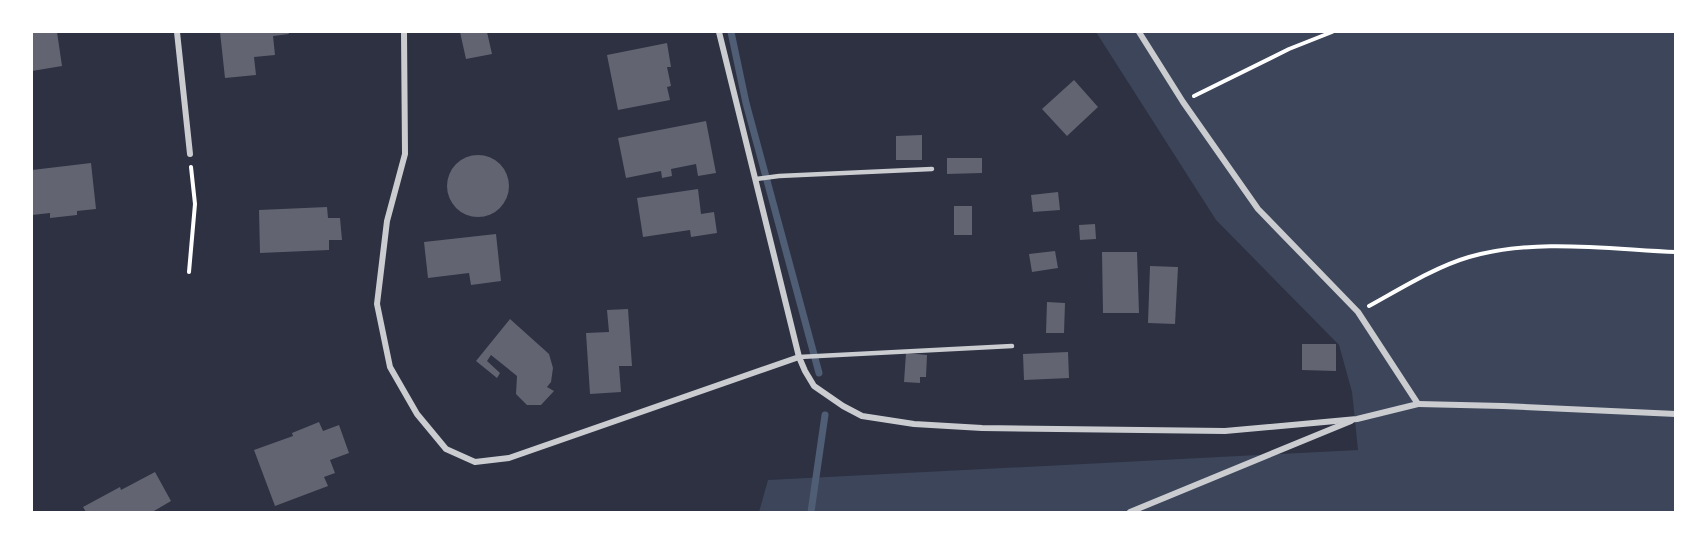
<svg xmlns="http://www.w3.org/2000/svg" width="1707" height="544" font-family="'Source Sans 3',sans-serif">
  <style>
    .green { fill: #3c4559 }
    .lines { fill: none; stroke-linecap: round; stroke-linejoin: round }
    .stream { stroke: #4f5d75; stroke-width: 7 }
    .building { fill: #626471 }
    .path { stroke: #fff; stroke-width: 4 }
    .service { stroke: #caccd0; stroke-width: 4.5 }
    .minor { stroke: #caccd0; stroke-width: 6 }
  </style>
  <rect width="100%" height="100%" fill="#2d3142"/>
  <!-- green -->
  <polygon class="green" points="1096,32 1675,32 1675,512 759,512 768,480 1358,450 1352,392 1339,345 1216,220"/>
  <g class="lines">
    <!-- stream -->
    <g class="stream">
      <polyline points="731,32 746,103 819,373"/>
      <polyline points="811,512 825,415"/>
    </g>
  </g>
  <!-- building -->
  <g class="building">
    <polygon points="32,32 57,32 62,66 32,71"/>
    <polygon points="220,32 288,32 289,34 273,36 275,55 254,57 256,75 225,78"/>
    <polygon points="460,32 487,32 492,54 466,59"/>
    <polygon points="667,43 671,67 667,67 671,86 667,87 670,100 618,110 607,55"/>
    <polygon points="1074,80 1098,107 1067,136 1042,109"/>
    <polygon points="706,121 716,173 698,176 696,164 671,169 672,176 662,178 661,171 626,178 618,138"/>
    <polygon points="922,135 922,160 896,160 896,136"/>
    <circle cx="478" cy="186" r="31"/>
    <polygon points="947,158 982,158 982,173 947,174"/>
    <polygon points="91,163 96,209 77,211 77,215 50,218 50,213 32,215 32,170"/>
    <polygon points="698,189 701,214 714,212 717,233 691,237 690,230 643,237 637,198"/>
    <polygon points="1058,192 1060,210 1033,212 1031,195"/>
    <rect x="954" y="206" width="18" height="29"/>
    <polygon points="327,207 328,218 340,218 342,240 329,240 329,250 260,253 259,210"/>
    <polygon points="1095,224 1096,239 1080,240 1079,225"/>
    <polygon points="496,234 501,281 471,285 469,273 428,278 424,242"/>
    <polygon points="1055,251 1058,268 1032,272 1029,254"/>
    <polygon points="1102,252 1137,252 1139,313 1103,313"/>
    <polygon points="1150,266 1178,267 1175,324 1148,323"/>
    <polygon points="1047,302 1065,303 1064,333 1046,333"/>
    <polygon points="628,309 632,366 619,366 621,392 590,394 586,333 609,332 607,310"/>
    <polygon points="510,319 549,354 553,368 551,382 547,387 554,391 541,405 527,405 516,394 517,376 491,355 487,361 500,373 497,378 476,361"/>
    <polygon points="1302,344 1336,344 1336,371 1302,370"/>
    <polygon points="1068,352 1069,378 1024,380 1023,354"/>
    <polygon points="906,353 927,355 926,377 920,377 920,383 904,382"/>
    <polygon points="319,422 323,431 339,425 349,453 330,460 335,473 324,477 328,486 275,506 254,450 293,436 292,433"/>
    <polygon points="155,472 171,501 154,511 155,512 86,512 83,507 120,487 121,490"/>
  </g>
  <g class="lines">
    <!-- path -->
    <g class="path">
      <polyline points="1194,96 1289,49 1332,32"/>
      <polyline points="189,272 195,204 191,167"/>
      <path d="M 1369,306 C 1400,289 1435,267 1469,257 C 1536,238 1607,249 1676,252"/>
    </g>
    <!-- service -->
    <g class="service">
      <polyline points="756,179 779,176 932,169"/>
      <polyline points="799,357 1012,346"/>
    </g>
    <!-- minor -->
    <g class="minor">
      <polyline points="177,32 190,154"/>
      <polyline points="404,32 405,154 387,221 377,304 390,367 417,414 446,449 475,462 509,458 799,357"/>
      <polyline points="719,32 799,357 805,371 814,386 843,406 862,416 914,424 982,428 1225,431 1357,419 1418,404 1358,312 1258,209 1183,102 1139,32"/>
      <polyline points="1418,404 1503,406 1676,414"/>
      <polyline points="1130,512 1351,421"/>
    </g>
  </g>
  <!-- border -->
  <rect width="1707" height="544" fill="none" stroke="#ffffff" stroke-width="66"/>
</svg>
